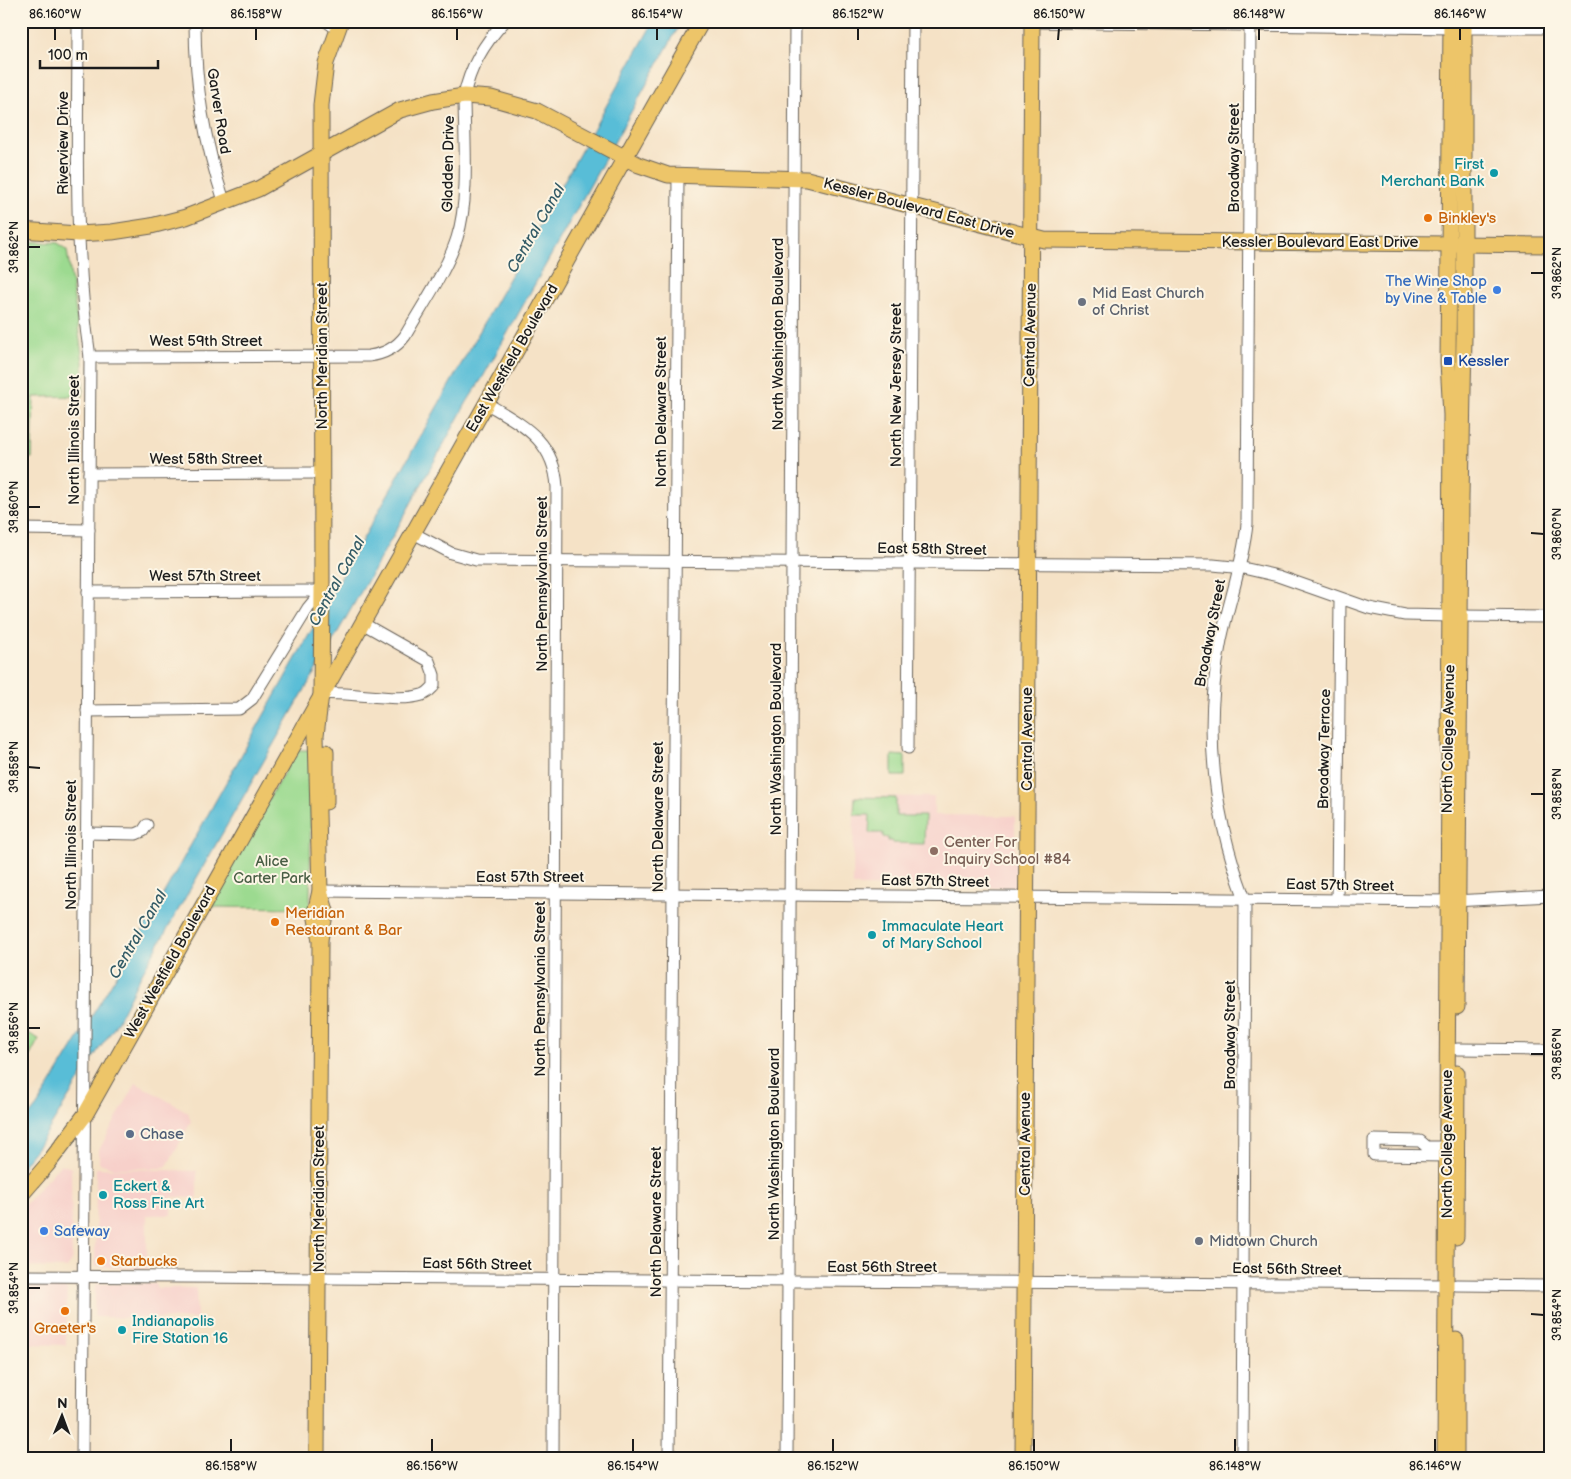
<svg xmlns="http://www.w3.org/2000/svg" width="1571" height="1479" font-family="'Balsamiq Sans',sans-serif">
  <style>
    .built { fill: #f7d0ca }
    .green { fill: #9cda90; stroke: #5c7b56 }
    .water { fill: #59bdd7; stroke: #3a6c7a }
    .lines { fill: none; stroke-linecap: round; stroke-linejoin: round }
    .minor-casing { stroke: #686158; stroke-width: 13 }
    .major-casing { stroke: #686158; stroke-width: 17 }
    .minor { stroke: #fff; stroke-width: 11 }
    .major { stroke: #edc569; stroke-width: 15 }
    .ticks { fill: none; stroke: #1c1c1c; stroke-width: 2 }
    .culture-dot { fill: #0f9aa8; stroke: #fcf5e5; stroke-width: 2 }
    .food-dot { fill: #e8710a; stroke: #fcf5e5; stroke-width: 2 }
    .shop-dot { fill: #3f7fe0; stroke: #fcf5e5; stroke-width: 2 }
    .worship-dot { fill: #6b7280; stroke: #fcf5e5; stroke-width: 2 }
    .transit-dot { fill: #1a4fb4; stroke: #fcf5e5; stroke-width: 2 }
    .education-dot { fill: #8d6e63; stroke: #fcf5e5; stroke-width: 2 }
    .service-dot { fill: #5c6f8a; stroke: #fcf5e5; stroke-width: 2 }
    .labels { text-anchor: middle; stroke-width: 4; stroke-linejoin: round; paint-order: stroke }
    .street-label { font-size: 15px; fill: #1c1c1c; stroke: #fcf5e5 }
    .culture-label { font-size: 15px; fill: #0d838f; stroke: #fcf5e5; text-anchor: start }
    .food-label { font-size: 15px; fill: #c56008; stroke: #fcf5e5; text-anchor: start }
    .shop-label { font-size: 15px; fill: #366cbe; stroke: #fcf5e5; text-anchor: end }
    .worship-label { font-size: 15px; fill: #5b616d; stroke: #fcf5e5; text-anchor: start }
    .transit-label { font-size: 15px; fill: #164399; stroke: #fcf5e5; text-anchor: start }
    .education-label { font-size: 15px; fill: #785e54; stroke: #fcf5e5; text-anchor: start }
    .park-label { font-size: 15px; fill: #495e45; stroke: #fcf5e5 }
    .service-label { font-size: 15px; fill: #4e5e75; stroke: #fcf5e5; text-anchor: start }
    .water-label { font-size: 16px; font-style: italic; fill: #345c67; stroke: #fcf5e5 }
    .neatline { fill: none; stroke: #1c1c1c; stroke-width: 2 }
    .ticks-label { font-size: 12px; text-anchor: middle; fill: #1c1c1c }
  </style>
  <rect width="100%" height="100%" fill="#fcf5e5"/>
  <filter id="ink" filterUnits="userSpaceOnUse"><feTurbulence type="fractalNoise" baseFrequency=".02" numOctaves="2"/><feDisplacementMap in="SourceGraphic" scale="10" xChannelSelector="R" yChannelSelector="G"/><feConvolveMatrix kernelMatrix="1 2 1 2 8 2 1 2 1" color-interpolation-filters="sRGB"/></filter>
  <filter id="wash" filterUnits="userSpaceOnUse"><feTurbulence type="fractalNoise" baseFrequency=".0096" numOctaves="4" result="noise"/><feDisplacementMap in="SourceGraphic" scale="20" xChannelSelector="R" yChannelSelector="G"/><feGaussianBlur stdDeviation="1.12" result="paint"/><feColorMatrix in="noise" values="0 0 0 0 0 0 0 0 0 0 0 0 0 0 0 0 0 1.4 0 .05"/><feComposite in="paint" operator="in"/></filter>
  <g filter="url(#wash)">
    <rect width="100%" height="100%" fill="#f5e2c6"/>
    <!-- built -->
    <g class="built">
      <polygon points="854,796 934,797 934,815 1015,816 1015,887 853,886"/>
      <polygon points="136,1083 188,1112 191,1122 167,1166 160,1168 114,1168 99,1163 99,1150"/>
      <polygon points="61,1164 71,1168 72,1261 67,1268 21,1267 21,1209"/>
      <polygon points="96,1168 197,1171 197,1198 171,1197 171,1215 147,1215 147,1269 96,1266 95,1264"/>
      <polygon points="98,1284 156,1284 157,1288 196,1288 197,1319 96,1317 94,1316 95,1286"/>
      <polygon points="21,1286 61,1287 67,1290 66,1345 21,1344"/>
    </g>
    <!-- green -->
    <g class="green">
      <polygon points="21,241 58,243 67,250 83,362 83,396 34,397 32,458 21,458"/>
      <polygon points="297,750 311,750 310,908 206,907"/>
      <polygon points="892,755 905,756 905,776 892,776"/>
      <polygon points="855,797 896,798 896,816 925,816 924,844 892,843 892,841 888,841 888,838 883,837 883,833 869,833 870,815 854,815"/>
      <polygon points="28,1033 39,1039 26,1063 21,1061 21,1045"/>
    </g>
    <!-- water -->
    <polygon class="water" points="654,21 682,21 483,377 467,402 393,536 141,975 114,1028 95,1055 39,1145 21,1168 21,1126 37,1106 129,955"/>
  </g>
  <g filter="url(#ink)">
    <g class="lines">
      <defs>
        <g id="minor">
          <path d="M 78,21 C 78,133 73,246 90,357 L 82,1458"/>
          <path d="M 195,21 C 195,87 204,141 225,204"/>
          <polyline points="326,21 337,29"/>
          <polyline points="1032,22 1451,28"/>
          <polyline points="1464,28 1550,28"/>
          <path d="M 90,357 L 369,356 C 384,354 396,348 405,336 C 423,304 446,272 457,238 C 470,198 464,139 464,96 C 470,66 484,43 505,21"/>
          <path d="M 486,403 C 522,425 554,439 557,487 L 553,1458"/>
          <polyline points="89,474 322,473"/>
          <polyline points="21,529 89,530"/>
          <polyline points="413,533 451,553 476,560 1213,565 1243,568 1278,576 1369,608 1405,615 1450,616"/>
          <polyline points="88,592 322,591"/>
          <polyline points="1461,616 1550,617"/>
          <path d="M 321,694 C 350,691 398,703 422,695 C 427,694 431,689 434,686 L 434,675 L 429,661 L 362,623"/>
          <polyline points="87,711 239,709 252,699 308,608 322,591"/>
          <polyline points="908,748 913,21"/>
          <polyline points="86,833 136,834 143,831 147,825"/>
          <polyline points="320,891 1453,901 1550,896"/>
          <polyline points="1337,899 1340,600"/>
          <polyline points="1457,1049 1550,1050"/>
          <polyline points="1446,1156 1374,1155 1374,1140 1420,1141 1427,1147 1447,1147"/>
          <polyline points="21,1276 1446,1285"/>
          <polyline points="1456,1285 1550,1286"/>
          <polyline points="669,1458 678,176"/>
          <polyline points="787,1458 795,21"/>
          <path d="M 1242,1458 L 1245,899 C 1213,815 1203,728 1221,640 C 1229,601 1243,564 1247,524 L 1250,21"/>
        </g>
        <g id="major">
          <polyline points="21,230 78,234 112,232 151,226 186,217 258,189 400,110 433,101 464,96 491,98 537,111 639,165 668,175 807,179 1044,240 1550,245"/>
          <polyline points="326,802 326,752"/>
          <polyline points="320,891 326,911 320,939"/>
          <polyline points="1457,1007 1461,498 1464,337 1464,21"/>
          <polyline points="21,1195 47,1165 85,1115 702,21"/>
          <polyline points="1456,1237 1457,1073"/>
          <polyline points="1456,1340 1456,1458"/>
          <polyline points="317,1458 320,941 315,913 320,891 316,735 321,694 322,591 321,105 326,63 341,21"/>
          <polyline points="1023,1458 1032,21"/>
          <polyline points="1445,1458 1451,415 1448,362 1451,21"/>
        </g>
      </defs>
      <!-- minor casing -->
      <use href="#minor" class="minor-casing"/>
      <!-- major casing -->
      <use href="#major" class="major-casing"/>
      <!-- minor -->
      <use href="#minor" class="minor"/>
      <!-- major -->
      <use href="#major" class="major"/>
    </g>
  </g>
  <!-- ticks -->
  <path class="ticks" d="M 55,40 L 55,28M 256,40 L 256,28M 457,40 L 457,28M 657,40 L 657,28M 858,40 L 858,28M 1058,40 L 1059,28M 1259,40 L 1259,28M 1460,40 L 1460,28M 28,247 L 40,247M 1531,273 L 1544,273M 28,507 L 40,507M 1531,533 L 1544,534M 28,767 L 40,768M 1531,794 L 1544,794M 28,1028 L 40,1028M 1531,1054 L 1544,1054M 28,1288 L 40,1288M 1531,1314 L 1544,1315M 231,1452 L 231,1439M 432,1452 L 432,1439M 633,1452 L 633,1439M 833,1452 L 833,1439M 1034,1452 L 1034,1439M 1235,1452 L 1235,1439M 1435,1452 L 1435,1439"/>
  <!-- markers -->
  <g class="culture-dot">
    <circle cx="1494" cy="173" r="5"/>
    <circle cx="872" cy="935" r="5"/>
    <circle cx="103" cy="1195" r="5"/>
    <circle cx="122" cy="1330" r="5"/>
  </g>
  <g class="food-dot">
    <circle cx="1428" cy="218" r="5"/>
    <circle cx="275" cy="922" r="5"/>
    <circle cx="101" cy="1261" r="5"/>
    <circle cx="65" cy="1311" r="5"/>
  </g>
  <g class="shop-dot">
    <circle cx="1497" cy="290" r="5"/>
    <circle cx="44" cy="1231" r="5"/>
  </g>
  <g class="worship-dot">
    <circle cx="1082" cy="302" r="5"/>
    <circle cx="1199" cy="1241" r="5"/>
  </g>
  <rect class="transit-dot" x="1443" y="356" width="10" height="10" rx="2.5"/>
  <circle class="education-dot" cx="934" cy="851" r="5"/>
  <circle class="service-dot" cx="130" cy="1134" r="5"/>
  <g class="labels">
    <!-- street labels -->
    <g class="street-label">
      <text transform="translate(219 111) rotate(81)" y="5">Garver Road</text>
      <text transform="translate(63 143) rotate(-90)" y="5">Riverview Drive</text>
      <text transform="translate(1234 158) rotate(-90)" y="5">Broadway Street</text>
      <text transform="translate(448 164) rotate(-89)" y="5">Gladden Drive</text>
      <text transform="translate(919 208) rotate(15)" y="5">Kessler Boulevard East Drive</text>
      <text x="1320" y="247">Kessler Boulevard East Drive</text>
      <text transform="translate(778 334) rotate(-90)" y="5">North Washington Boulevard</text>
      <text transform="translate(1030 335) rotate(-89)" y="5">Central Avenue</text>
      <text x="206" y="346">West 59th Street</text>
      <text transform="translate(322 356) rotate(-90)" y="5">North Meridian Street</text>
      <text transform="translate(512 358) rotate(-60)" y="5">East Westfield Boulevard</text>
      <text transform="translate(896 385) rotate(-90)" y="5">North New Jersey Street</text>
      <text transform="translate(661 412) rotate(-90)" y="5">North Delaware Street</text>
      <text transform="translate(74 440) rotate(-90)" y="5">North Illinois Street</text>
      <text x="206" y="464">West 58th Street</text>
      <text transform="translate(932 549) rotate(1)" y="5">East 58th Street</text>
      <text x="205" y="581">West 57th Street</text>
      <text transform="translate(542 584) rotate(-90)" y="5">North Pennsylvania Street</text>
      <text transform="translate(1210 633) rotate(-79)" y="5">Broadway Street</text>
      <text transform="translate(776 739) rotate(-90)" y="5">North Washington Boulevard</text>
      <text transform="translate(1027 739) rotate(-90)" y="5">Central Avenue</text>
      <text transform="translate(1448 739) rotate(-89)" y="5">North College Avenue</text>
      <text transform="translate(1324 749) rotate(-89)" y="5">Broadway Terrace</text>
      <text transform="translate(658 817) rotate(-90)" y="5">North Delaware Street</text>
      <text transform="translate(71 845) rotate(-90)" y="5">North Illinois Street</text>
      <text x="530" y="882">East 57th Street</text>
      <text transform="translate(935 881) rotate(1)" y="5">East 57th Street</text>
      <text transform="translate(1340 885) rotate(1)" y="5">East 57th Street</text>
      <text transform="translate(170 962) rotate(-61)" y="5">West Westfield Boulevard</text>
      <text transform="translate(540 989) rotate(-90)" y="5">North Pennsylvania Street</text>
      <text transform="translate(1230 1035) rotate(-90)" y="5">Broadway Street</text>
      <text transform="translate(774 1144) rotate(-90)" y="5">North Washington Boulevard</text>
      <text transform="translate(1025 1144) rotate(-90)" y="5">Central Avenue</text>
      <text transform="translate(1447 1144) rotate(-90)" y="5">North College Avenue</text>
      <text transform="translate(319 1199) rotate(-90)" y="5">North Meridian Street</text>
      <text transform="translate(656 1222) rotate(-90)" y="5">North Delaware Street</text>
      <text transform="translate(477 1264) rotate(1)" y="5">East 56th Street</text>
      <text x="882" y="1272">East 56th Street</text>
      <text transform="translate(1287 1269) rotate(1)" y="5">East 56th Street</text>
    </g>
    <!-- culture labels -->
    <g class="culture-label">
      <text x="1484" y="169" text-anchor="end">First<tspan x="1484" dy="17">Merchant Bank</tspan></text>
      <text x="882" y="931">Immaculate Heart<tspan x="882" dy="17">of Mary School</tspan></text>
      <text x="113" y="1191">Eckert &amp;<tspan x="113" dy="17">Ross Fine Art</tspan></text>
      <text x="132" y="1326">Indianapolis<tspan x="132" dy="17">Fire Station 16</tspan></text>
    </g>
    <!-- food labels -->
    <g class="food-label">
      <text x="1438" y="223">Binkley's</text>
      <text x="285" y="918">Meridian<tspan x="285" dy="17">Restaurant &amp; Bar</tspan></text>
      <text x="111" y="1266">Starbucks</text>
      <text x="65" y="1333" text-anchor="middle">Graeter's</text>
    </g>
    <!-- shop labels -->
    <g class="shop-label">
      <text x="1487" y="286">The Wine Shop<tspan x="1487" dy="17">by Vine &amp; Table</tspan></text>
      <text x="54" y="1236" text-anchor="start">Safeway</text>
    </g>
    <!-- worship labels -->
    <g class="worship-label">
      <text x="1092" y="298">Mid East Church<tspan x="1092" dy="17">of Christ</tspan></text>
      <text x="1209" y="1246">Midtown Church</text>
    </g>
    <!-- transit labels -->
    <g class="transit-label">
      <text x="1458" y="366">Kessler</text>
    </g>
    <!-- education labels -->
    <g class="education-label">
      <text x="944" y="847">Center For<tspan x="944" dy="17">Inquiry School #84</tspan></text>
    </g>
    <!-- park labels -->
    <g class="park-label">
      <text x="272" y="866">Alice<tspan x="272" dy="17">Carter Park</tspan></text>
    </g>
    <!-- service labels -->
    <g class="service-label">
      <text x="140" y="1139">Chase</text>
    </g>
    <!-- water labels -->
    <g class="water-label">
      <text transform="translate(535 228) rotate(-60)" y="6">Central Canal</text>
      <text transform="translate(336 581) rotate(-61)" y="6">Central Canal</text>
      <text transform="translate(137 934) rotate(-60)" y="6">Central Canal</text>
    </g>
  </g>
  <!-- margin -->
  <rect width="1571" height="1479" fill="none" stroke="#fcf5e5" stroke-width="55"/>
  <!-- north arrow -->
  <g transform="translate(62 1416) rotate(1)" stroke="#fcf5e5" stroke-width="4" paint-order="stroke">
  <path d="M0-4L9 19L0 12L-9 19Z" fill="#1c1c1c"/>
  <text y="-8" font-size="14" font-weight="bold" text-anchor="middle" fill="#1c1c1c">N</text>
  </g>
  <!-- scale -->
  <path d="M40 60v8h118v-8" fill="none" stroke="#1c1c1c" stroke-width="2.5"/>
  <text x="48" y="60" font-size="15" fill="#1c1c1c" stroke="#fcf5e5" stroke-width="4" paint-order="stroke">100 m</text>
  <rect x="28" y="28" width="1516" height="1424" class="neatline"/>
  <g class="ticks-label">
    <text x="55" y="18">86.160°W</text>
    <text x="256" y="18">86.158°W</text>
    <text x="457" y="18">86.156°W</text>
    <text x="657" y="18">86.154°W</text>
    <text x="858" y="18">86.152°W</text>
    <text x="1059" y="18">86.150°W</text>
    <text x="1259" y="18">86.148°W</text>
    <text x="1460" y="18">86.146°W</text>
    <text transform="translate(14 247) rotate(-90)" y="4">39.862°N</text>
    <text transform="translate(1557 273) rotate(-90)" y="4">39.862°N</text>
    <text transform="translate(14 507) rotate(-90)" y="4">39.860°N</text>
    <text transform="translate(1557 534) rotate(-90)" y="4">39.860°N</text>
    <text transform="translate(14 767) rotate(-90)" y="4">39.858°N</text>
    <text transform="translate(1557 794) rotate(-90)" y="4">39.858°N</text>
    <text transform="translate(14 1028) rotate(-90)" y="4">39.856°N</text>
    <text transform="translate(1557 1054) rotate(-90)" y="4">39.856°N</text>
    <text transform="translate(14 1288) rotate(-90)" y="4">39.854°N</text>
    <text transform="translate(1557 1315) rotate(-90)" y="4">39.854°N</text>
    <text x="231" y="1470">86.158°W</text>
    <text x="432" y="1470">86.156°W</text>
    <text x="633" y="1470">86.154°W</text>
    <text x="833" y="1470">86.152°W</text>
    <text x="1034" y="1470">86.150°W</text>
    <text x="1235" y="1470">86.148°W</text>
    <text x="1435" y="1470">86.146°W</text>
  </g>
</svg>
